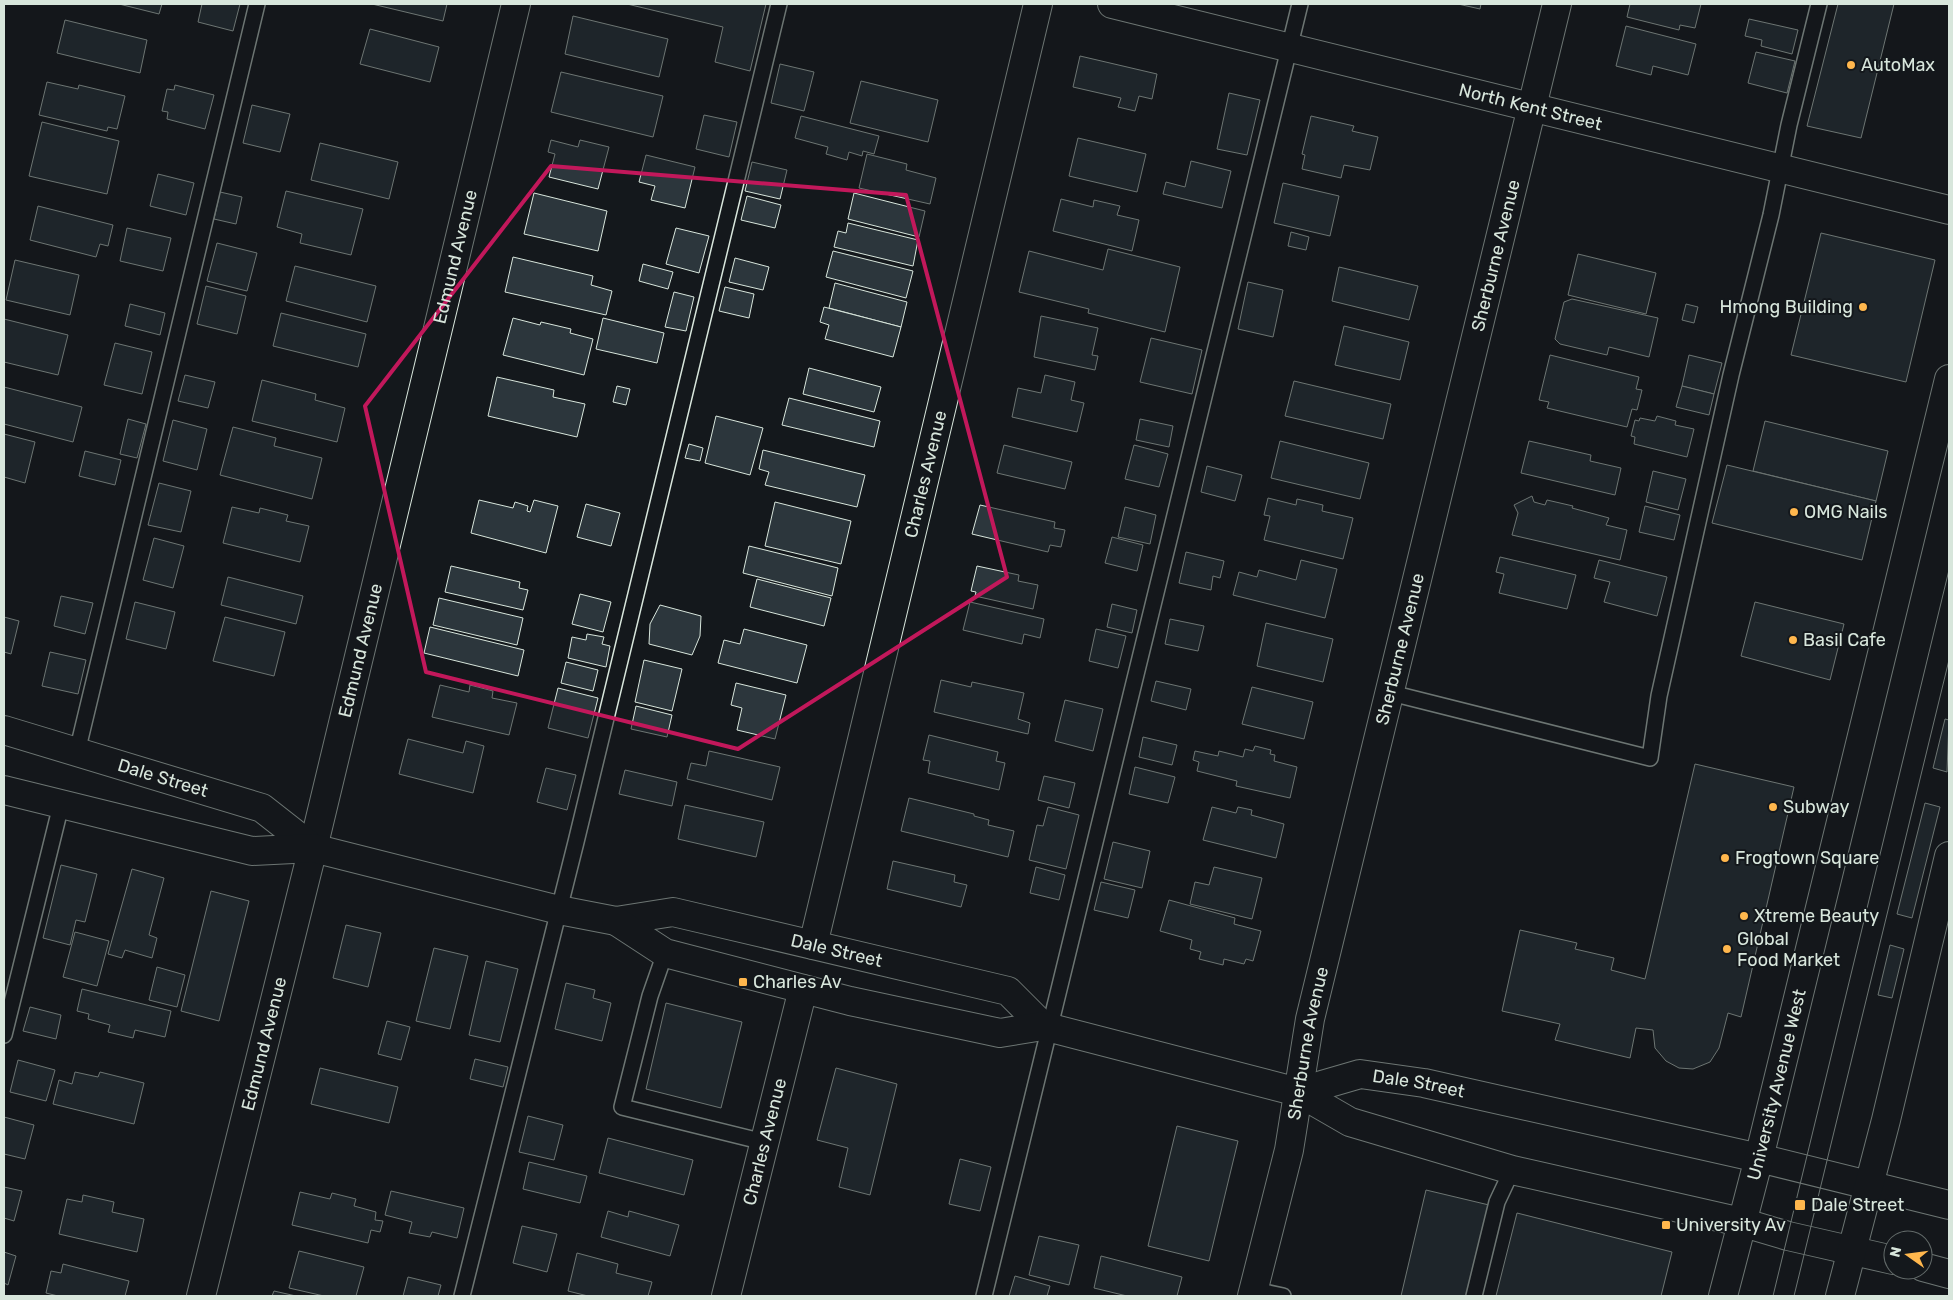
<svg xmlns="http://www.w3.org/2000/svg" width="1953" height="1300" font-family="Rubik,sans-serif">
  <style>
    .building { fill: #2c363c; stroke: #d8e6dc }
    .lines { fill: none; stroke-linecap: round; stroke-linejoin: round }
    .lane-casing { stroke: #d8e6dc; stroke-width: 18 }
    .street-casing { stroke: #d8e6dc; stroke-width: 30 }
    .secondary-casing { stroke: #d8e6dc; stroke-width: 30 }
    .lane { stroke: #14181c; stroke-width: 15 }
    .street { stroke: #14181c; stroke-width: 28 }
    .secondary { stroke: #14181c; stroke-width: 28 }
    .tram { stroke: #d8e6dc; stroke-width: 1 }
    .marked { fill: none; stroke: #c2185b; stroke-width: 4; stroke-linejoin: round }
    .poi-dot { fill: #ffb74d; stroke: #14181c; stroke-width: 2 }
    .labels { text-anchor: middle; stroke-width: 4; stroke-linejoin: round; paint-order: stroke }
    .poi-label { font-size: 18px; fill: #d8e6dc; stroke: #14181c; text-anchor: start }
    .street-label { font-size: 18px; fill: #d8e6dc; stroke: #14181c }
  </style>
  <rect width="100%" height="100%" fill="#14181c"/>
  <!-- building -->
  <g class="building">
    <polygon points="119,4 162,4 159,14"/>
    <polygon points="202,4 240,4 233,31 198,22"/>
    <polygon points="372,4 447,4 443,21"/>
    <polygon points="627,4 766,4 750,71 715,62 723,27"/>
    <polygon points="1458,4 1481,4 1480,9"/>
    <polygon points="1630,4 1701,4 1695,28 1680,25 1679,30 1627,17"/>
    <polygon points="1838,4 1894,4 1861,138 1807,126"/>
    <polygon points="573,16 668,39 659,77 565,54"/>
    <polygon points="1749,19 1798,30 1792,54 1761,46 1762,40 1745,36"/>
    <polygon points="65,20 147,40 140,73 57,53"/>
    <polygon points="1626,26 1696,44 1688,75 1653,66 1651,75 1616,66"/>
    <polygon points="370,29 439,47 430,82 360,64"/>
    <polygon points="1756,52 1795,61 1787,93 1748,83"/>
    <polygon points="1080,56 1157,74 1152,99 1139,96 1135,111 1118,107 1121,98 1073,87"/>
    <polygon points="780,64 814,72 804,111 771,103"/>
    <polygon points="561,72 663,96 653,137 551,112"/>
    <polygon points="861,81 938,100 928,142 850,123"/>
    <polygon points="47,82 78,89 79,85 125,96 117,129 108,127 107,131 39,115"/>
    <polygon points="175,85 214,95 205,129 167,119 168,112 162,111 167,89 174,90"/>
    <polygon points="1229,93 1260,100 1247,155 1217,149"/>
    <polygon points="252,105 290,114 280,152 243,143"/>
    <polygon points="704,115 737,122 729,157 696,149"/>
    <polygon points="801,116 879,136 874,154 863,151 862,156 849,152 847,160 826,154 828,147 795,138"/>
    <polygon points="1311,116 1354,126 1352,131 1378,137 1370,170 1344,165 1341,178 1302,169 1305,155 1302,154"/>
    <polygon points="42,122 119,141 107,194 29,176"/>
    <polygon points="1078,138 1146,154 1137,192 1069,176"/>
    <polygon points="551,140 578,147 580,140 609,147 598,189 549,177 555,154 548,152"/>
    <polygon points="320,143 398,162 389,199 311,180"/>
    <polygon points="867,154 907,164 906,170 936,178 930,204 859,188"/>
    <polygon points="646,155 695,167 685,208 651,200 655,186 639,182"/>
    <polygon points="1191,161 1231,171 1222,208 1163,194 1166,182 1185,187"/>
    <polygon points="752,162 787,170 780,199 745,191"/>
    <polygon points="158,174 194,183 186,215 150,206"/>
    <polygon points="1283,183 1339,196 1330,236 1274,223"/>
    <polygon points="286,191 363,209 351,255 300,243 302,234 277,227"/>
    <polygon points="220,192 242,197 236,224 214,219"/>
    <polygon points="534,193 607,211 598,251 524,234"/>
    <polygon points="854,193 925,211 919,237 848,219"/>
    <polygon points="747,196 781,205 775,228 741,220"/>
    <polygon points="1061,199 1093,207 1094,200 1120,206 1117,215 1139,220 1132,251 1053,231"/>
    <polygon points="38,206 113,225 108,246 100,244 96,257 30,240"/>
    <polygon points="848,223 918,240 913,266 834,247 838,231 846,233"/>
    <polygon points="127,228 171,238 163,271 120,261"/>
    <polygon points="676,228 709,236 699,273 666,264"/>
    <polygon points="1291,232 1309,237 1306,250 1288,246"/>
    <polygon points="1821,233 1935,260 1906,382 1791,355"/>
    <polygon points="217,243 257,253 247,291 207,281"/>
    <polygon points="1108,249 1180,267 1165,332 1088,313 1089,309 1019,292 1029,251 1103,270"/>
    <polygon points="833,251 913,271 906,298 826,277"/>
    <polygon points="1578,254 1656,273 1646,314 1568,295"/>
    <polygon points="513,257 593,276 591,285 612,291 606,315 505,292"/>
    <polygon points="735,258 769,267 763,290 729,282"/>
    <polygon points="15,260 79,275 70,315 6,300"/>
    <polygon points="643,264 673,272 668,289 639,281"/>
    <polygon points="295,266 376,286 367,322 286,301"/>
    <polygon points="1339,267 1418,286 1409,320 1332,301"/>
    <polygon points="1248,282 1283,290 1273,337 1238,329"/>
    <polygon points="835,283 907,302 901,327 829,308"/>
    <polygon points="206,286 246,296 237,334 197,324"/>
    <polygon points="725,287 754,294 749,318 719,311"/>
    <polygon points="674,292 694,297 686,331 665,327"/>
    <polygon points="1572,299 1658,318 1649,357 1609,347 1607,355 1560,344 1555,339 1564,302"/>
    <polygon points="130,304 165,313 160,335 125,326"/>
    <polygon points="1686,304 1698,307 1694,323 1682,320"/>
    <polygon points="824,307 901,327 893,357 825,339 829,325 820,322"/>
    <polygon points="281,313 366,334 358,367 273,346"/>
    <polygon points="1041,316 1098,328 1092,355 1098,356 1095,370 1034,357"/>
    <polygon points="513,318 540,325 541,322 571,329 570,333 593,339 584,375 503,355"/>
    <polygon points="603,318 664,333 657,363 596,349"/>
    <polygon points="4,319 68,335 58,375 4,362"/>
    <polygon points="1344,326 1409,342 1400,380 1335,365"/>
    <polygon points="1151,338 1202,350 1192,394 1140,382"/>
    <polygon points="115,343 152,352 142,394 104,385"/>
    <polygon points="1550,355 1639,377 1636,389 1642,390 1637,410 1632,409 1627,427 1547,408 1549,402 1539,400"/>
    <polygon points="1689,355 1722,363 1714,394 1682,386"/>
    <polygon points="809,368 881,387 874,412 803,394"/>
    <polygon points="185,375 215,382 208,408 178,401"/>
    <polygon points="1045,375 1075,382 1071,400 1084,403 1077,432 1012,417 1018,388 1041,393"/>
    <polygon points="497,377 554,390 553,397 585,404 577,437 488,416"/>
    <polygon points="262,380 316,394 315,400 345,408 337,442 252,421"/>
    <polygon points="1294,381 1391,404 1383,439 1285,416"/>
    <polygon points="617,386 630,389 626,405 613,402"/>
    <polygon points="1682,386 1714,394 1709,415 1676,407"/>
    <polygon points="4,387 82,407 73,442 4,424"/>
    <polygon points="789,398 880,421 874,447 782,425"/>
    <polygon points="716,416 763,428 750,475 705,463"/>
    <polygon points="1657,416 1676,421 1675,425 1694,429 1687,457 1634,444 1635,437 1631,436 1635,420 1639,421 1640,418 1655,421"/>
    <polygon points="128,419 146,424 137,458 120,454"/>
    <polygon points="1140,419 1173,426 1169,447 1136,440"/>
    <polygon points="173,420 207,429 197,470 163,461"/>
    <polygon points="1765,421 1888,451 1876,501 1753,471"/>
    <polygon points="233,427 276,438 274,446 322,458 312,499 220,475"/>
    <polygon points="4,434 35,442 25,483 4,477"/>
    <polygon points="1280,441 1369,463 1360,499 1271,478"/>
    <polygon points="1529,441 1591,455 1590,461 1621,468 1615,495 1521,473"/>
    <polygon points="689,444 703,448 700,461 685,458"/>
    <polygon points="1004,445 1072,462 1065,489 997,473"/>
    <polygon points="1134,445 1168,454 1159,487 1125,479"/>
    <polygon points="763,450 865,475 857,507 765,485 769,472 759,469"/>
    <polygon points="85,451 121,460 115,485 79,476"/>
    <polygon points="1727,465 1876,501 1862,560 1712,523"/>
    <polygon points="1207,466 1242,475 1235,501 1201,492"/>
    <polygon points="1653,471 1686,479 1678,510 1646,502"/>
    <polygon points="159,483 191,491 181,532 148,525"/>
    <polygon points="1532,496 1534,502 1545,505 1547,500 1573,506 1572,508 1609,518 1606,525 1627,530 1620,560 1512,535 1518,513 1514,505"/>
    <polygon points="1268,498 1296,505 1297,499 1323,505 1322,511 1353,518 1343,559 1264,540 1270,516 1264,515"/>
    <polygon points="479,500 513,508 515,502 528,506 527,511 530,512 534,500 558,506 546,553 471,533"/>
    <polygon points="775,502 851,521 841,564 765,546"/>
    <polygon points="586,504 620,513 611,546 577,537"/>
    <polygon points="980,505 1055,522 1054,528 1065,530 1061,547 1050,545 1048,552 972,534"/>
    <polygon points="1645,506 1680,515 1674,540 1639,532"/>
    <polygon points="232,507 259,513 260,508 288,515 286,521 309,526 300,562 223,543"/>
    <polygon points="1125,507 1156,515 1150,544 1118,537"/>
    <polygon points="1112,537 1143,545 1137,571 1105,563"/>
    <polygon points="154,538 184,546 173,588 143,580"/>
    <polygon points="749,546 838,568 832,596 743,573"/>
    <polygon points="1186,552 1224,561 1220,578 1213,576 1211,590 1179,583"/>
    <polygon points="1500,557 1576,575 1567,609 1499,593 1504,574 1496,572"/>
    <polygon points="1301,560 1337,569 1325,618 1233,595 1239,572 1257,577 1259,570 1296,580"/>
    <polygon points="1599,560 1667,577 1657,616 1604,602 1610,582 1594,578"/>
    <polygon points="451,566 520,582 519,588 528,590 523,610 445,592"/>
    <polygon points="977,566 1019,575 1018,581 1038,585 1033,609 975,596 976,592 971,591"/>
    <polygon points="228,577 303,596 296,624 221,605"/>
    <polygon points="757,579 831,598 824,626 750,607"/>
    <polygon points="580,594 611,602 603,632 572,624"/>
    <polygon points="61,596 93,603 85,634 54,626"/>
    <polygon points="439,598 523,618 517,645 433,625"/>
    <polygon points="135,602 175,612 166,649 126,639"/>
    <polygon points="970,602 1044,619 1040,638 1024,634 1022,644 963,630"/>
    <polygon points="1755,602 1844,624 1830,680 1741,656"/>
    <polygon points="1112,604 1137,610 1132,633 1107,627"/>
    <polygon points="660,605 701,616 700,636 692,655 649,644 650,624"/>
    <polygon points="4,617 19,621 11,654 4,652"/>
    <polygon points="225,617 285,632 274,676 213,661"/>
    <polygon points="1170,619 1204,626 1198,651 1165,644"/>
    <polygon points="1266,623 1333,639 1323,682 1257,666"/>
    <polygon points="430,627 524,650 518,676 424,653"/>
    <polygon points="744,629 807,645 797,683 718,663 724,640 740,644"/>
    <polygon points="1096,629 1126,636 1118,668 1089,661"/>
    <polygon points="587,634 604,637 602,644 610,646 606,667 568,658 572,637 586,640"/>
    <polygon points="50,652 86,660 78,694 42,686"/>
    <polygon points="644,660 682,669 672,711 635,702"/>
    <polygon points="566,662 598,670 593,691 561,683"/>
    <polygon points="941,680 971,687 972,682 1024,693 1018,719 1030,723 1028,734 934,712"/>
    <polygon points="1156,681 1191,689 1186,710 1151,701"/>
    <polygon points="736,683 786,695 775,739 737,730 742,708 731,705"/>
    <polygon points="440,685 469,692 470,685 493,691 492,698 517,703 509,735 432,717"/>
    <polygon points="1252,687 1313,702 1304,739 1242,724"/>
    <polygon points="558,688 598,698 588,738 548,728"/>
    <polygon points="1065,700 1103,709 1093,751 1055,741"/>
    <polygon points="636,706 672,715 667,737 631,729"/>
    <polygon points="1945,719 1949,720 1947,772 1933,768"/>
    <polygon points="929,735 998,752 996,761 1005,763 999,790 928,773 930,761 923,760"/>
    <polygon points="1143,737 1177,745 1172,765 1139,757"/>
    <polygon points="408,739 463,753 466,741 484,746 473,793 399,774"/>
    <polygon points="1255,746 1271,750 1270,754 1275,755 1274,761 1297,767 1290,798 1236,786 1237,781 1197,771 1199,762 1193,760 1195,751 1218,756 1219,751 1243,757 1245,749 1253,751"/>
    <polygon points="709,751 780,767 772,800 687,779 691,763 706,766"/>
    <polygon points="1695,764 1794,787 1741,1017 1728,1013 1719,1048 1710,1062 1693,1069 1679,1068 1666,1061 1655,1048 1653,1030 1636,1028 1630,1058 1555,1040 1560,1024 1502,1011 1520,930 1577,943 1575,949 1614,958 1611,970 1645,979"/>
    <polygon points="1135,767 1175,777 1168,803 1129,794"/>
    <polygon points="546,768 576,775 567,810 537,802"/>
    <polygon points="625,770 677,782 672,806 619,794"/>
    <polygon points="1044,776 1075,783 1069,808 1038,800"/>
    <polygon points="909,798 974,814 974,816 989,820 988,825 1014,831 1008,857 901,831"/>
    <polygon points="1925,803 1940,807 1912,918 1897,914"/>
    <polygon points="685,805 764,822 756,857 678,839"/>
    <polygon points="1048,807 1079,815 1066,869 1029,860 1037,825 1043,826"/>
    <polygon points="1212,807 1236,813 1238,807 1252,810 1251,815 1284,824 1276,858 1203,840"/>
    <polygon points="1113,842 1150,851 1142,888 1104,879"/>
    <polygon points="893,861 955,875 954,882 967,885 961,907 887,889"/>
    <polygon points="61,865 97,874 85,922 76,920 70,945 43,938"/>
    <polygon points="1036,867 1065,875 1059,900 1030,893"/>
    <polygon points="1214,867 1262,878 1252,919 1190,904 1195,882 1209,885"/>
    <polygon points="132,869 164,878 149,935 157,938 152,958 125,950 122,958 108,954"/>
    <polygon points="1101,882 1135,890 1128,918 1094,910"/>
    <polygon points="211,891 249,901 219,1021 181,1011"/>
    <polygon points="1169,900 1235,918 1234,924 1261,931 1253,961 1246,959 1244,964 1224,959 1223,965 1199,959 1201,952 1190,949 1192,940 1160,931"/>
    <polygon points="346,925 381,933 368,987 333,978"/>
    <polygon points="75,932 109,941 97,986 63,977"/>
    <polygon points="1890,945 1904,949 1892,998 1878,995"/>
    <polygon points="434,948 468,956 450,1029 416,1021"/>
    <polygon points="486,961 518,969 500,1042 469,1035"/>
    <polygon points="157,967 185,975 177,1007 149,1000"/>
    <polygon points="566,983 595,990 593,998 611,1003 602,1041 555,1029"/>
    <polygon points="82,989 171,1011 165,1037 135,1030 133,1038 108,1032 110,1025 88,1019 89,1014 77,1011"/>
    <polygon points="666,1003 742,1022 721,1108 646,1089"/>
    <polygon points="30,1007 61,1015 56,1039 23,1031"/>
    <polygon points="387,1021 410,1027 401,1060 378,1054"/>
    <polygon points="475,1059 508,1067 503,1087 470,1079"/>
    <polygon points="18,1060 55,1070 46,1101 10,1092"/>
    <polygon points="320,1068 398,1087 389,1123 311,1104"/>
    <polygon points="836,1068 897,1084 870,1195 839,1187 848,1148 817,1140"/>
    <polygon points="75,1072 98,1077 100,1072 144,1083 134,1124 53,1104 59,1080 72,1084"/>
    <polygon points="528,1116 563,1125 554,1160 519,1152"/>
    <polygon points="4,1117 34,1125 25,1159 4,1154"/>
    <polygon points="1177,1126 1238,1141 1209,1261 1148,1246"/>
    <polygon points="608,1138 693,1160 684,1195 599,1173"/>
    <polygon points="960,1159 991,1167 980,1211 949,1204"/>
    <polygon points="529,1162 587,1176 580,1203 523,1189"/>
    <polygon points="4,1187 22,1191 14,1221 4,1218"/>
    <polygon points="1426,1190 1489,1205 1467,1296 1401,1296"/>
    <polygon points="391,1191 464,1208 457,1238 432,1232 430,1237 409,1233 412,1222 385,1215"/>
    <polygon points="300,1192 330,1199 332,1193 356,1199 354,1206 376,1212 375,1220 383,1221 380,1232 371,1230 368,1243 292,1225"/>
    <polygon points="83,1195 114,1202 112,1212 144,1219 137,1252 59,1234 67,1199 82,1202"/>
    <polygon points="608,1211 628,1217 629,1211 679,1225 670,1256 601,1237"/>
    <polygon points="1517,1213 1672,1252 1661,1296 1496,1296"/>
    <polygon points="522,1226 557,1234 547,1272 513,1263"/>
    <polygon points="1039,1236 1079,1245 1069,1285 1029,1275"/>
    <polygon points="299,1251 364,1267 356,1296 324,1296 289,1288"/>
    <polygon points="4,1252 16,1256 8,1285 4,1283"/>
    <polygon points="577,1253 618,1264 616,1273 652,1282 648,1296 588,1296 568,1291"/>
    <polygon points="1101,1256 1182,1277 1177,1296 1127,1296 1094,1288"/>
    <polygon points="63,1264 129,1281 125,1296 58,1296 46,1293 51,1271 61,1273"/>
    <polygon points="1015,1276 1050,1286 1047,1296 1009,1296"/>
    <polygon points="408,1277 441,1285 438,1296 403,1296"/>
    <polygon points="274,1291 296,1296 272,1296"/>
  </g>
  <g class="lines">
    <defs>
      <g id="lane">
        <polyline points="1391,693 1650,758 1659,696 1731,375 1771,215 1789,125 1819,4"/>
        <polyline points="77,752 257,4"/>
        <polyline points="665,953 650,996 622,1107 764,1142"/>
        <polyline points="4,1035 61,805"/>
        <polyline points="1254,1290 1283,1296"/>
        <polyline points="462,1296 576,842 779,4"/>
        <polyline points="984,1296 1300,4"/>
        <polyline points="1474,1296 1497,1202 1512,1170"/>
      </g>
      <g id="street">
        <path id="s1" d="M 1112,4 L 1949,210"/>
        <path id="s2" d="M 813,945 L 1038,4"/>
        <path id="s3" d="M 201,1296 L 313,848 L 516,4"/>
        <path id="s4" d="M 726,1296 L 803,989"/>
        <path id="s5" d="M 1252,1296 L 1289,1150 L 1310,1019 L 1557,4"/>
      </g>
      <g id="secondary">
        <path id="s6" d="M 4,730 L 262,808 L 313,848"/>
        <path id="s7" d="M 4,790 L 252,851 L 313,848 L 559,910 L 616,921 L 673,912 L 1008,991 L 1043,1026"/>
        <polyline points="616,921 665,953 850,1001 1000,1033 1043,1026 1298,1092 1350,1122 1512,1170 1741,1222 1788,1236 1893,1260"/>
        <path id="s8" d="M 1298,1092 L 1360,1074 L 1424,1083 L 1759,1158 L 1949,1205"/>
        <polyline points="1923,1267 1949,1274"/>
        <path id="s9" d="M 1723,1296 L 1759,1158 L 1949,379"/>
        <polyline points="1840,1296 1886,1120 1949,856"/>
      </g>
    </defs>
    <!-- lane casing -->
    <use href="#lane" class="lane-casing"/>
    <!-- street casing -->
    <use href="#street" class="street-casing"/>
    <!-- secondary casing -->
    <use href="#secondary" class="secondary-casing"/>
    <!-- lane -->
    <use href="#lane" class="lane"/>
    <!-- street -->
    <use href="#street" class="street"/>
    <!-- secondary -->
    <use href="#secondary" class="secondary"/>
    <!-- tram -->
    <g class="tram">
      <polyline points="1773,1296 1949,570"/>
      <polyline points="1794,1296 1949,660"/>
    </g>
  </g>
  <!-- marked area -->
  <path d="M0 0H1953V1300H0ZM 551,166 L 906,195 L 1007,577 L 738,749 L 426,672 L 365,406 Z" fill="#14181c" fill-opacity=".55" fill-rule="evenodd"/>
  <path class="marked" d="M 551,166 L 906,195 L 1007,577 L 738,749 L 426,672 L 365,406 Z"/>
  <!-- markers -->
  <g class="poi-dot">
    <circle cx="1851" cy="65" r="5"/>
    <circle cx="1863" cy="307" r="5"/>
    <circle cx="1794" cy="512" r="5"/>
    <circle cx="1793" cy="640" r="5"/>
    <circle cx="1773" cy="807" r="5"/>
    <circle cx="1725" cy="858" r="5"/>
    <circle cx="1744" cy="916" r="5"/>
    <circle cx="1727" cy="949" r="5"/>
    <rect x="738" y="977" width="10" height="10" rx="2.5"/>
    <rect x="1794" y="1199" width="12" height="12" rx="2.5"/>
    <rect x="1661" y="1220" width="10" height="10" rx="2.5"/>
  </g>
  <g class="labels">
    <!-- poi labels -->
    <g class="poi-label">
      <text x="1861" y="71">AutoMax</text>
      <text x="1853" y="313" text-anchor="end">Hmong Building</text>
      <text x="1804" y="518">OMG Nails</text>
      <text x="1803" y="646">Basil Cafe</text>
      <text x="1783" y="813">Subway</text>
      <text x="1735" y="864">Frogtown Square</text>
      <text x="1754" y="922">Xtreme Beauty</text>
      <text x="1737" y="945">Global<tspan x="1737" dy="21">Food Market</tspan></text>
      <text x="753" y="988">Charles Av</text>
      <text x="1811" y="1211">Dale Street</text>
      <text x="1676" y="1231">University Av</text>
    </g>
    <!-- street labels -->
    <g class="street-label">
      <text dy="6" stroke="none"><textPath href="#s1" startOffset="431">North Kent Street</textPath></text>
      <text dy="6" stroke="none"><textPath href="#s5" startOffset="1069">Sherburne Avenue</textPath></text>
      <text dy="6" stroke="none"><textPath href="#s3" startOffset="1070">Edmund Avenue</textPath></text>
      <text dy="6" stroke="none"><textPath href="#s2" startOffset="484">Charles Avenue</textPath></text>
      <text dy="6" stroke="none"><textPath href="#s5" startOffset="664">Sherburne Avenue</textPath></text>
      <text dy="6" stroke="none"><textPath href="#s3" startOffset="665">Edmund Avenue</textPath></text>
      <text dy="6" stroke="none"><textPath href="#s6" startOffset="166">Dale Street</textPath></text>
      <text dy="6" stroke="none"><textPath href="#s7" startOffset="854">Dale Street</textPath></text>
      <text dy="6" stroke="none"><textPath href="#s3" startOffset="260">Edmund Avenue</textPath></text>
      <text dy="6" stroke="none"><textPath href="#s5" startOffset="259">Sherburne Avenue</textPath></text>
      <text dy="6" stroke="none"><textPath href="#s8" startOffset="124">Dale Street</textPath></text>
      <text dy="6" stroke="none"><textPath href="#s9" startOffset="218">University Avenue West</textPath></text>
      <text dy="6" stroke="none"><textPath href="#s4" startOffset="159">Charles Avenue</textPath></text>
    </g>
  </g>
  <!-- border -->
  <rect width="1953" height="1300" fill="none" stroke="#d8e6dc" stroke-width="10"/>
  <!-- north arrow -->
  <g transform="translate(1908 1255) rotate(284)"><circle r="24" fill="#14181c" stroke="#626a69"/>
  <path d="M0-4L9 19L0 12L-9 19Z" fill="#ffb74d"/>
  <text y="-8" font-size="14" font-weight="bold" text-anchor="middle" fill="#d8e6dc">N</text>
  </g>
</svg>
